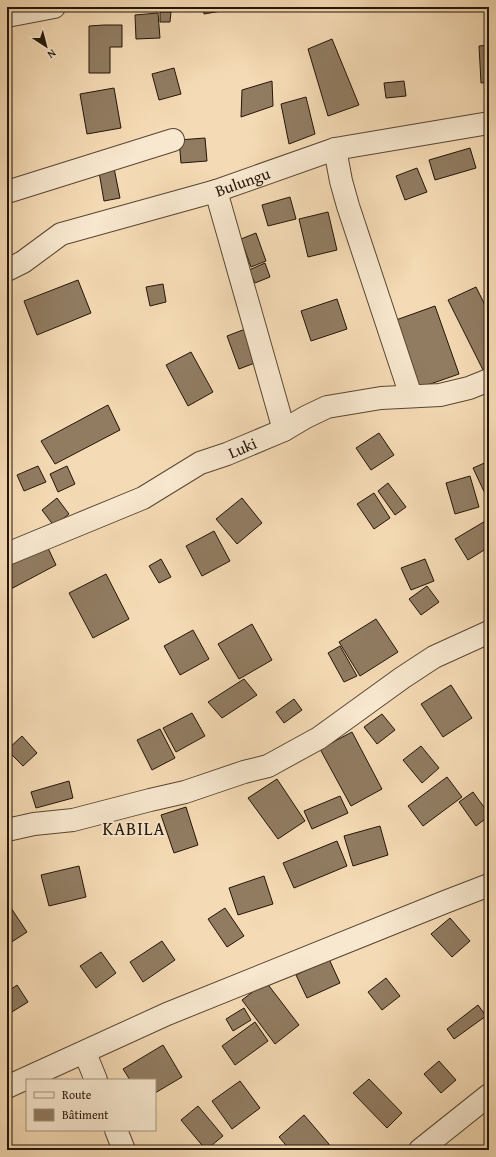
<svg xmlns="http://www.w3.org/2000/svg" width="496" height="1157" font-family="'Gentium Book Plus',serif">
  <style>
    .building { fill: #917c62; stroke: #241508 }
    .lines { fill: none; stroke-linecap: round; stroke-linejoin: round }
    .street-casing { stroke: #584633; stroke-width: 24 }
    .street { stroke: #f8e8cf; stroke-width: 22 }
    .labels { text-anchor: middle; stroke-width: 4; stroke-linejoin: round; paint-order: stroke }
    .street-label { font-size: 16px; fill: #241508; stroke: #f8e8cf }
    .quarter-label { font-size: 18px; letter-spacing: 1px; fill: #241508; stroke: #f8e8cf }
  </style>
  <rect width="100%" height="100%" fill="#f5dbb5"/>
  <filter id="stains"><feTurbulence type="fractalNoise" baseFrequency=".005" numOctaves="4"/><feColorMatrix values="0 0 0 0 .2 0 0 0 0 .09 0 0 0 0 .02 0 0 0 .5 -.17"/></filter>
  <radialGradient id="worn" r=".72"><stop offset=".6" stop-color="#630" stop-opacity="0"/><stop offset="1" stop-color="#630" stop-opacity=".3"/></radialGradient>
  <!-- building -->
  <g class="building">
    <polygon points="203,7 220,7 221,11 204,14"/>
    <polygon points="225,7 247,7 226,11"/>
    <polygon points="398,7 431,7 398,11"/>
    <polygon points="160,12 171,12 170,22 160,22"/>
    <polygon points="158,13 160,38 136,39 135,15"/>
    <polygon points="104,25 122,25 122,47 110,47 110,73 89,73 89,26"/>
    <polygon points="332,39 359,105 328,116 308,49"/>
    <polygon points="489,45 489,82 481,83 479,46"/>
    <polygon points="174,68 181,94 159,100 152,74"/>
    <polygon points="272,81 273,106 241,117 242,90"/>
    <polygon points="404,81 406,96 386,98 384,83"/>
    <polygon points="114,88 121,128 87,134 80,94"/>
    <polygon points="306,97 315,134 289,144 281,104"/>
    <polygon points="205,138 207,161 181,163 179,140"/>
    <polygon points="470,148 476,168 435,180 429,160"/>
    <polygon points="489,160 489,179 485,162"/>
    <polygon points="113,163 120,198 104,201 98,166"/>
    <polygon points="417,168 427,192 405,200 396,176"/>
    <polygon points="290,197 296,219 268,226 262,205"/>
    <polygon points="328,212 337,250 308,257 299,219"/>
    <polygon points="256,233 266,261 251,267 241,239"/>
    <polygon points="265,263 270,277 255,283 249,270"/>
    <polygon points="78,280 91,313 37,335 24,301"/>
    <polygon points="163,284 166,302 150,306 146,287"/>
    <polygon points="476,287 489,313 489,369 484,372 448,300"/>
    <polygon points="337,299 347,329 311,341 301,311"/>
    <polygon points="435,306 459,374 419,388 396,320"/>
    <polygon points="248,328 260,361 239,369 227,336"/>
    <polygon points="191,352 213,392 188,406 166,365"/>
    <polygon points="108,405 120,430 55,464 41,441"/>
    <polygon points="379,433 394,455 371,470 356,448"/>
    <polygon points="489,461 489,502 473,468"/>
    <polygon points="38,466 46,482 24,491 17,475"/>
    <polygon points="67,466 75,484 58,492 50,474"/>
    <polygon points="470,476 479,507 455,514 446,483"/>
    <polygon points="388,483 406,507 395,515 378,491"/>
    <polygon points="374,493 390,518 374,529 357,504"/>
    <polygon points="57,498 69,514 54,526 42,510"/>
    <polygon points="242,498 262,523 237,544 216,519"/>
    <polygon points="487,520 489,524 489,547 468,560 455,539"/>
    <polygon points="214,531 230,561 202,576 186,546"/>
    <polygon points="47,546 56,565 7,591 7,567"/>
    <polygon points="161,559 171,577 159,583 149,566"/>
    <polygon points="425,559 434,581 411,590 401,568"/>
    <polygon points="106,574 129,619 93,638 69,593"/>
    <polygon points="427,586 439,602 421,615 409,599"/>
    <polygon points="376,619 398,652 360,676 339,642"/>
    <polygon points="252,624 272,660 239,679 218,644"/>
    <polygon points="193,630 209,659 180,675 164,646"/>
    <polygon points="340,646 357,676 344,682 328,653"/>
    <polygon points="7,673 12,682 7,685"/>
    <polygon points="244,679 257,695 222,718 208,702"/>
    <polygon points="451,685 472,718 443,737 421,704"/>
    <polygon points="294,699 302,710 284,723 276,712"/>
    <polygon points="192,713 205,736 176,752 163,728"/>
    <polygon points="382,714 395,730 377,744 364,727"/>
    <polygon points="160,729 175,758 152,770 137,740"/>
    <polygon points="352,732 382,789 351,806 320,749"/>
    <polygon points="22,736 37,753 23,766 7,750"/>
    <polygon points="421,746 439,768 422,783 403,760"/>
    <polygon points="447,777 462,797 423,826 408,806"/>
    <polygon points="277,779 305,821 278,839 248,798"/>
    <polygon points="69,781 73,798 36,808 31,792"/>
    <polygon points="473,792 489,814 489,816 476,826 459,802"/>
    <polygon points="340,796 348,813 312,829 304,811"/>
    <polygon points="186,807 198,845 174,853 161,815"/>
    <polygon points="380,826 388,855 353,866 344,836"/>
    <polygon points="337,841 347,866 294,888 283,863"/>
    <polygon points="79,866 86,897 49,906 41,875"/>
    <polygon points="264,876 273,904 238,915 229,888"/>
    <polygon points="7,902 27,932 7,945"/>
    <polygon points="225,908 244,936 227,947 208,919"/>
    <polygon points="450,918 470,941 452,957 431,934"/>
    <polygon points="162,941 175,960 143,982 130,962"/>
    <polygon points="101,952 116,973 96,988 80,966"/>
    <polygon points="329,959 340,983 307,998 296,975"/>
    <polygon points="386,978 400,996 382,1010 368,992"/>
    <polygon points="266,982 299,1025 275,1044 242,1000"/>
    <polygon points="17,985 28,1002 7,1015 7,992"/>
    <polygon points="478,1005 486,1016 454,1039 447,1029"/>
    <polygon points="244,1008 251,1020 233,1031 226,1019"/>
    <polygon points="255,1022 268,1041 235,1065 222,1046"/>
    <polygon points="163,1045 182,1077 155,1093 155,1080 130,1080 123,1069"/>
    <polygon points="439,1061 456,1080 441,1093 424,1074"/>
    <polygon points="369,1079 402,1113 387,1128 353,1093"/>
    <polygon points="240,1081 260,1108 232,1129 212,1101"/>
    <polygon points="198,1106 223,1136 206,1150 181,1120"/>
    <polygon points="304,1115 334,1150 290,1150 279,1137"/>
  </g>
  <g class="lines">
    <defs>
      <g id="street">
        <polyline points="7,16 54,7"/>
        <polyline points="335,149 341,181 348,206 411,396"/>
        <polyline points="216,191 284,430"/>
        <polyline points="7,192 173,140"/>
        <path id="s1" d="M 7,270 L 23,262 L 61,234 L 216,191 L 335,149 L 489,123"/>
        <path id="s2" d="M 7,554 L 143,498 L 200,463 L 227,454 L 284,430 L 306,417 L 327,407 L 381,398 L 440,395 L 469,388 L 489,380"/>
        <polyline points="7,830 34,824 73,820 150,800 185,792 244,772 268,766 319,738 402,678 434,657 489,632"/>
        <polyline points="85,1053 96,1080"/>
        <polyline points="7,1087 167,1014 445,902 489,885"/>
        <polyline points="116,1130 124,1150"/>
        <polyline points="420,1150 489,1095"/>
      </g>
    </defs>
    <!-- street casing -->
    <use href="#street" class="street-casing"/>
    <!-- street -->
    <use href="#street" class="street"/>
  </g>
  <g class="labels">
    <!-- street labels -->
    <g class="street-label">
      <text dy="6" stroke="none"><textPath href="#s1" startOffset="254">Bulungu</textPath></text>
      <text dy="6" stroke="none"><textPath href="#s2" startOffset="259">Luki</textPath></text>
    </g>
    <!-- quarter labels -->
    <g class="quarter-label">
      <text x="134" y="835">KABILA</text>
    </g>
  </g>
  <!-- margin -->
  <rect width="496" height="1157" fill="none" stroke="#f5dbb5" stroke-width="24"/>
  <rect x="8" y="8" width="480" height="1141" fill="none" stroke="#241508" stroke-width="2"/>
  <rect x="12" y="12" width="472" height="1133" fill="none" stroke="#241508"/>
  <!-- legend -->
  <rect x="26" y="1079" width="130" height="52" fill="#f8e8cf" stroke="#a3947f"/>
  <rect x="34" y="1092" width="20" height="6" fill="#f8e8cf" stroke="#a3947f"/>
  <text x="62" y="1099" font-size="12" fill="#241508">Route</text>
  <rect x="34" y="1109" width="20" height="12" fill="#917c62" stroke="#a3947f"/>
  <text x="62" y="1119" font-size="12" fill="#241508">Bâtiment</text>
  <!-- north arrow -->
  <g transform="translate(46 46) rotate(144)" stroke="#f8e8cf" stroke-width="3" paint-order="stroke">
  <path d="M0-3L7 15L0 10L-7 15Z" fill="#241508"/>
  <text y="-6" font-size="11" font-weight="bold" text-anchor="middle" fill="#241508">N</text>
  </g>
  <rect width="100%" height="100%" filter="url(#stains)"/>
  <rect width="100%" height="100%" fill="url(#worn)"/>
</svg>
